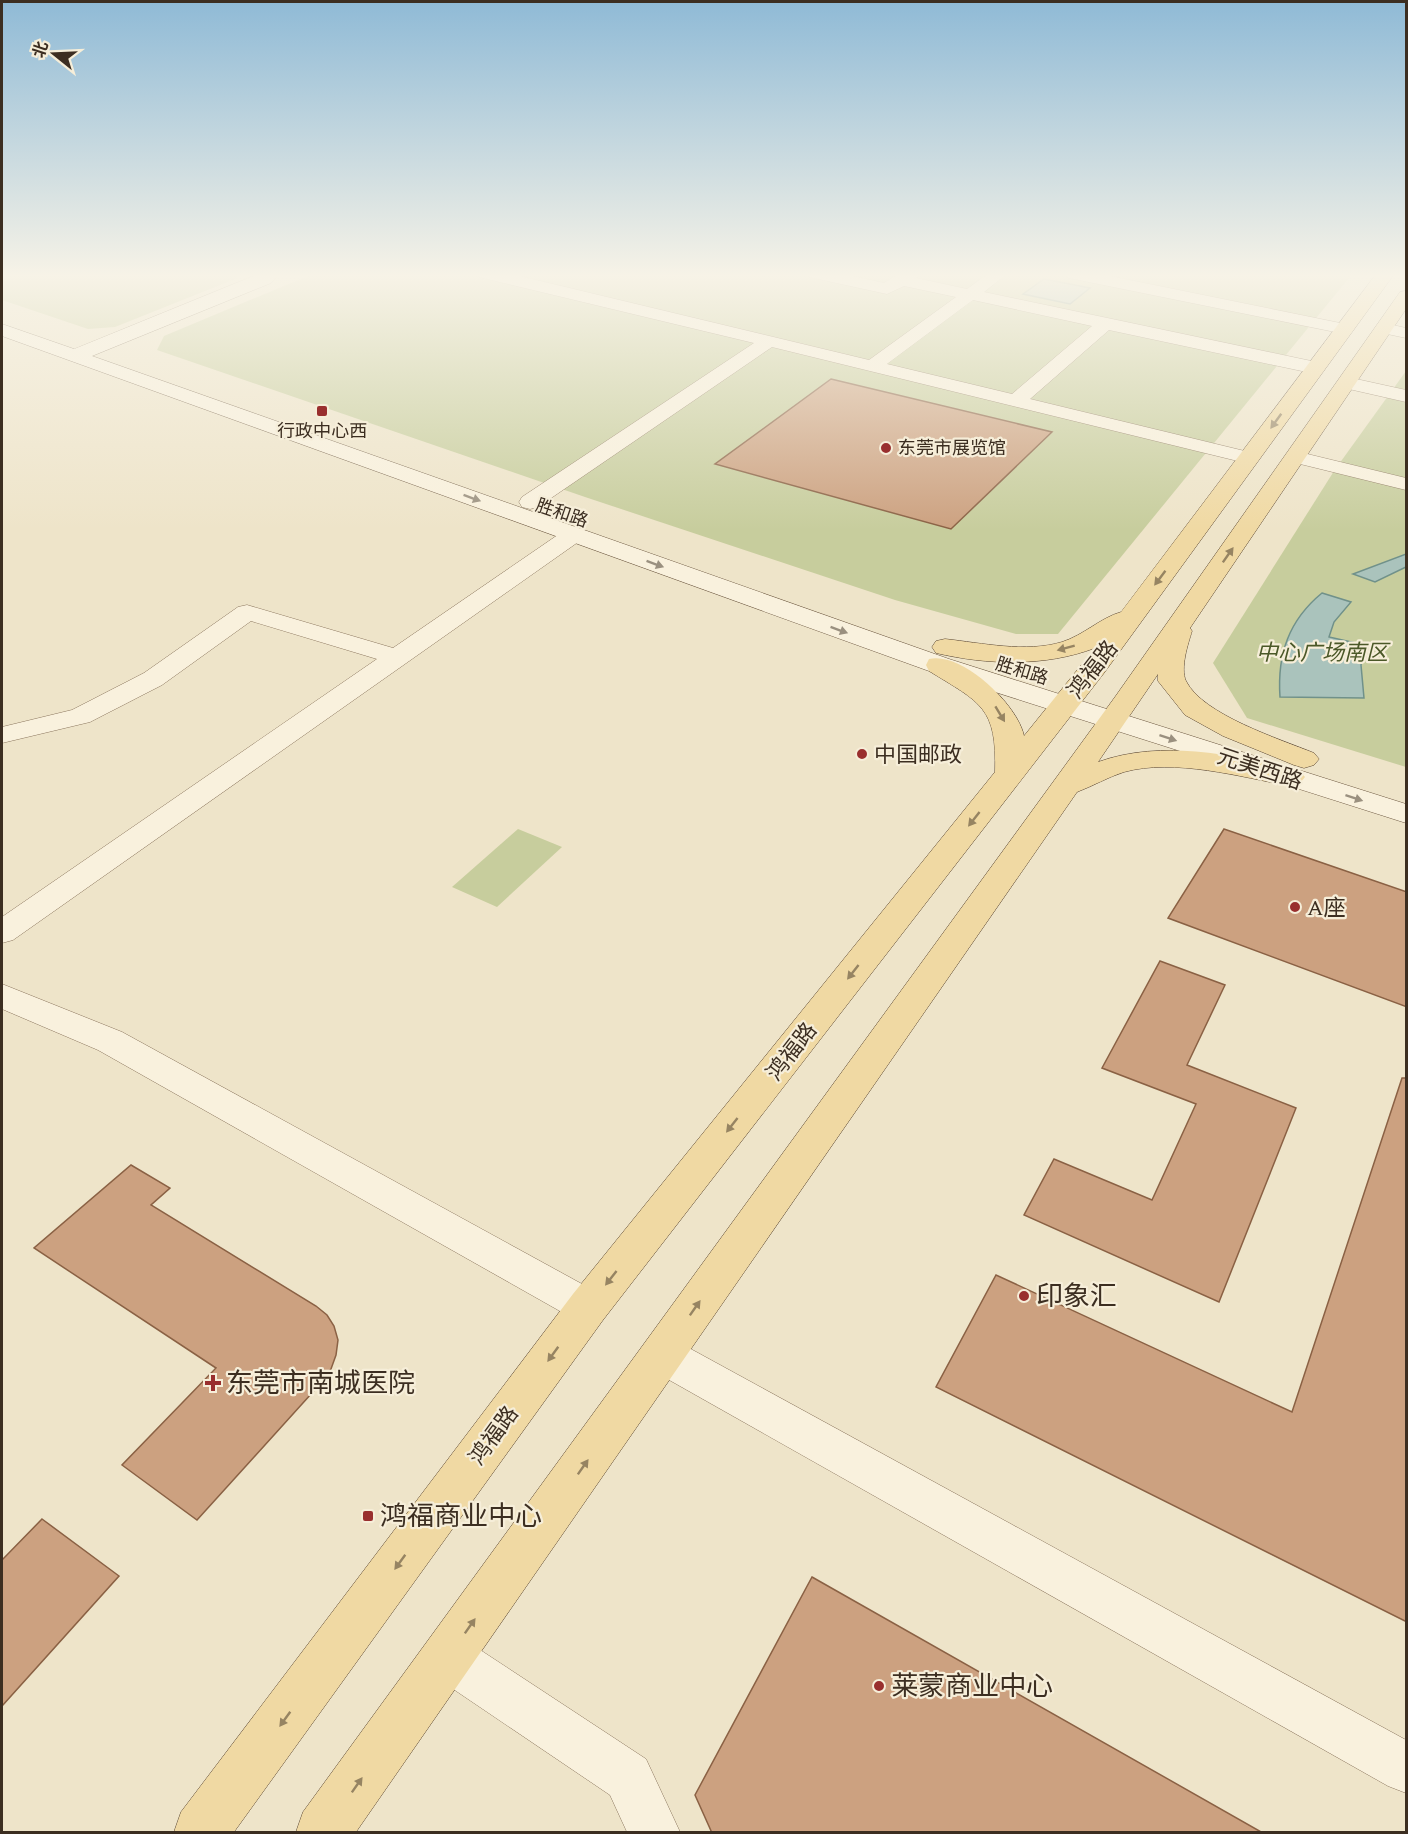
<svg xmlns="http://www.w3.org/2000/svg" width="1408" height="1834" font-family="Spectral,'Noto Sans SC',serif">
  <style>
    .green { fill: #c7cd9d }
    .water { fill: #aac3bc; stroke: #70918a; stroke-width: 1.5 }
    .building { fill: #cca180; stroke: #8a6144; stroke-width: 1.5 }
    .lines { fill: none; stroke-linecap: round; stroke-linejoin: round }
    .street-casing { stroke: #8b765e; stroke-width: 1 }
    .secondary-casing { stroke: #6d5841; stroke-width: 1 }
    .primary-casing { stroke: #594531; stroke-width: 1 }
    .street { fill: #f9f1dd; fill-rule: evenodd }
    .secondary { fill: #f9f1dd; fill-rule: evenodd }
    .primary { fill: #f0d9a3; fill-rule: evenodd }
    .oneway { fill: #968462 }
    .oneway2 { fill: #9a907f }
    .poi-dot { fill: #992f2e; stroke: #f6eed9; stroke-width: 2 }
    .labels { text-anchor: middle; stroke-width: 4.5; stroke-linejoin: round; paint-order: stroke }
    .far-poi-label { font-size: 18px; fill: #3c2e21; stroke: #f6eed9 }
    .far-street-label { font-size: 18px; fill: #3c2e21; stroke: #f6eed9 }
    .park-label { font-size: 22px; font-style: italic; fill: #4b5828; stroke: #f6eed9 }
    .street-label { font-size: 22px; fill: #3c2e21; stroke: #f6eed9 }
    .poi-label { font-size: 22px; fill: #3c2e21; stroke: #f6eed9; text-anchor: start }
    .near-poi-label { font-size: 27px; fill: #3c2e21; stroke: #f6eed9; text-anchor: start }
  </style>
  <rect width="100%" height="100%" fill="#eee4c9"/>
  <!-- green -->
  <g class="green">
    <polygon points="2,273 242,273 235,279 115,327 88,329 2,300"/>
    <polygon points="315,273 1353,273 1058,634 1016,634 895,600 585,497 157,350 164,336"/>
    <polygon points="1406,371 1406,767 1247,718 1213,663 1334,471"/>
    <polygon points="518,829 562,847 497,907 452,887"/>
  </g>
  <!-- water -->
  <g class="water">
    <polygon points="1044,279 1090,288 1070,304 1023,294"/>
    <polygon points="1406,554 1406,567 1375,582 1353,574"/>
    <path d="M 1322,593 L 1351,602 L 1334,622 L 1329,637 L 1365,645 L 1361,665 L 1364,698 L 1280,697 C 1277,654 1289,620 1322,593 Z"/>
  </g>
  <!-- building -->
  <g class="building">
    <polygon points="831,379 1052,432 951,529 715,464"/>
    <polygon points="1224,829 1407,892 1407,1007 1168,918"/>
    <polygon points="1160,961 1225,985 1187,1065 1296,1108 1219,1302 1024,1215 1054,1159 1152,1200 1196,1104 1102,1068"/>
    <polygon points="1402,1078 1407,1078 1407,1622 936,1387 996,1275 1292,1412"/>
    <polygon points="131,1165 170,1188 151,1205 316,1306 327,1315 334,1326 338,1340 336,1355 331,1369 321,1383 197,1520 122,1465 216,1368 34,1248"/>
    <polygon points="42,1519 119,1576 2,1706 2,1560"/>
    <polygon points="812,1577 1263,1833 712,1833 695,1795"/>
  </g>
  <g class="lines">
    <defs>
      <g id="street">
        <path d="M 477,273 L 507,273 L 869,360 L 956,297 L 904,286 L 887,294 L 809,277 L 807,273 L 839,273 L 884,283 L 900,273 L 920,273 L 916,278 L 967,289 L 989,273 L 1008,273 L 984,292 L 1316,362 L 1323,364 L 1325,368 L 1323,372 L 1316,374 L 1109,330 L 1030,399 L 1257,454 L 1260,458 L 1257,462 L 1250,464 L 772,347 L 538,507 L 530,509 L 522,507 L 519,502 L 522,497 L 754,343 L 479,277 ZM 973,300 L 1092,326 L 1012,394 L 887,364 Z"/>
        <polygon points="1061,273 1095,273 1345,324 1351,325 1354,329 1351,333 1345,334 1069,278"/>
        <polygon points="1384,323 1406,328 1406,338 1378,332 1375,328 1378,324"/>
        <polygon points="1347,377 1406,390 1406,402 1340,387 1337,383 1340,379"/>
        <polygon points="1295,451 1406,478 1406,490 1288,461 1285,457 1288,453"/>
        <polygon points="573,528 581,530 584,535 581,540 13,940 2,943 2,917 377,659 251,621 162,685 90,722 2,743 2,727 72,710 144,673 238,607 247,605 393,648 565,530"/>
        <polygon points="2,984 122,1032 602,1295 608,1307 602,1319 588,1324 574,1319 98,1050 2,1009"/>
        <polygon points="663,1337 678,1342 1406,1740 1406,1793 1388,1786 648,1368 642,1355 648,1342"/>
        <polygon points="448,1633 465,1640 646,1759 680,1832 627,1832 610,1795 431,1674 424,1657 431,1640"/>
      </g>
      <polygon id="secondary" points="261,273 280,273 271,283 92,356 949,659 1406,804 1406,823 929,671 2,336 2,324 74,349"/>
      <g id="primary">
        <path d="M 1377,273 L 1395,273 L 1104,673 L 603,1320 L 234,1832 L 174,1832 L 181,1812 L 573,1294 L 995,772 C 997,707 981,703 929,671 L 926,665 L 929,659 C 962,651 1018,705 1024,736 L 1095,648 C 1045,667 987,665 936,653 L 932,647 L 936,641 L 945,639 C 982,643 1026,653 1062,642 C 1084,635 1100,618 1121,612 Z"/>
        <path d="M 1406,291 L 1406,309 L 1190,628 L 1192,631 C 1188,644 1180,668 1186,681 C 1203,715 1280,739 1314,753 L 1319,759 L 1314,765 L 1304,768 L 1294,765 L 1223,736 L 1185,715 L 1158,681 L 1158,674 L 1098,762 C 1162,739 1237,755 1300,771 L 1305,777 L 1300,783 L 1290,786 C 1241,777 1174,758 1124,772 C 1108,777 1093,786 1077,792 L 356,1832 L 296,1832 L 303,1812 L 1115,697 L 1400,292 Z"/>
      </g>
    </defs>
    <!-- street casing -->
    <use href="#street" class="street-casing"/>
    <!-- secondary casing -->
    <use href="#secondary" class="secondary-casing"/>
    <!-- primary casing -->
    <use href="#primary" class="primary-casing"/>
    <!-- street -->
    <use href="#street" class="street"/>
    <!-- secondary -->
    <use href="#secondary" class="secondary"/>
    <!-- primary -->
    <use href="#primary" class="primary"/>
  </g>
  <!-- one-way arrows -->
  <defs><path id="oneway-solid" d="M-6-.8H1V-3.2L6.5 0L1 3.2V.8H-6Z" transform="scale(1.5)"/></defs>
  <g class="oneway">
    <use href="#oneway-solid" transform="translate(1276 421) rotate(126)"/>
    <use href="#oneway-solid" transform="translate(1228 555) rotate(-55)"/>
    <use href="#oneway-solid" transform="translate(1160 578) rotate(127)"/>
    <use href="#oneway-solid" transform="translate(1066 648) rotate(165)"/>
    <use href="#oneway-solid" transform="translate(1000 714) rotate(59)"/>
    <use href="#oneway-solid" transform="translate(974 819) rotate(128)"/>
    <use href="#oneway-solid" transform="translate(853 972) rotate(128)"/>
    <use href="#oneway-solid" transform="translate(732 1125) rotate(128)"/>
    <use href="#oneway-solid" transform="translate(611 1278) rotate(128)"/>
    <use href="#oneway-solid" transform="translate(695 1308) rotate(-55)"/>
    <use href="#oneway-solid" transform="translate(553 1354) rotate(126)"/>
    <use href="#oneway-solid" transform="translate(583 1467) rotate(-55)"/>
    <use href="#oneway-solid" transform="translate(400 1562) rotate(126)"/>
    <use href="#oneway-solid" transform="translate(470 1626) rotate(-55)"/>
    <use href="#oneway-solid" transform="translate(285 1719) rotate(126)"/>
    <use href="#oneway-solid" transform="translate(357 1785) rotate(-55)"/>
  </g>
  <g class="oneway2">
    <use href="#oneway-solid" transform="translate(472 498) rotate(20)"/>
    <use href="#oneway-solid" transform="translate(655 564) rotate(20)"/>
    <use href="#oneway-solid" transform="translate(839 630) rotate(20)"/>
    <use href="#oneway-solid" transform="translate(1168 738) rotate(18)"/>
    <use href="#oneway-solid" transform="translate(1354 798) rotate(18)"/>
  </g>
  <!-- sky -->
  <linearGradient id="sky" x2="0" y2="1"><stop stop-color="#8fbad6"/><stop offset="0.52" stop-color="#f7f3e7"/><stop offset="1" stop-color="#f7f3e7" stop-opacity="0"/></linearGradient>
  <rect width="1408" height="530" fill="url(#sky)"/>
  <!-- markers -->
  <g class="poi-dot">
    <rect x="316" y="405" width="12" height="12" rx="3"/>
    <circle cx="886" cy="448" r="6"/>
    <circle cx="862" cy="754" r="6"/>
    <circle cx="1295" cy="907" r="6"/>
    <circle cx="1024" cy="1296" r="6"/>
    <path d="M210 1374h6v6h6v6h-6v6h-6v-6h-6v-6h6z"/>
    <rect x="362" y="1510" width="12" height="12" rx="3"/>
    <circle cx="879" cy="1686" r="6"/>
  </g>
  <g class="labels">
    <!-- far-poi labels -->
    <g class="far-poi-label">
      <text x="322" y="437">行政中心西</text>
      <text x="898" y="454" text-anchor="start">东莞市展览馆</text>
    </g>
    <!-- far-street labels -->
    <g class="far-street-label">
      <text transform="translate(562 513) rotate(19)" y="6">胜和路</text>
      <text transform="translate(1022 671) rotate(17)" y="6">胜和路</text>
    </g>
    <!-- park labels -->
    <g class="park-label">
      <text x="1322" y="660">中心广场南区</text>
    </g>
    <!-- street labels -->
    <g class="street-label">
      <text transform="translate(1092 669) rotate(-52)" y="8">鸿福路</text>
      <text transform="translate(1260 768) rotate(18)" y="8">元美西路</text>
      <text transform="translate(791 1051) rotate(-52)" y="8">鸿福路</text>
      <text transform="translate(493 1435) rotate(-54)" y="8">鸿福路</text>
    </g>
    <!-- poi labels -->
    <g class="poi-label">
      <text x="874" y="762">中国邮政</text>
      <text x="1307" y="915">A座</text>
    </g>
    <!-- near-poi labels -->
    <g class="near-poi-label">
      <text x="1036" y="1305">印象汇</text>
      <text x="226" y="1392">东莞市南城医院</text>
      <text x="380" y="1525">鸿福商业中心</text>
      <text x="891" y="1695">莱蒙商业中心</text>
    </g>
  </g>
  <!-- border -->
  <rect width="1408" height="1834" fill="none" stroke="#3c2e21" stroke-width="6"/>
  <!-- north arrow -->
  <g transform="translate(54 54) rotate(288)" stroke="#f6eed9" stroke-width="4.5" paint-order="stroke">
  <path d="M0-4.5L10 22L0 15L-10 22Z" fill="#3c2e21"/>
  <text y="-9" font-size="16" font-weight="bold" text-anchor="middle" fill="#3c2e21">北</text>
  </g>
</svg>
